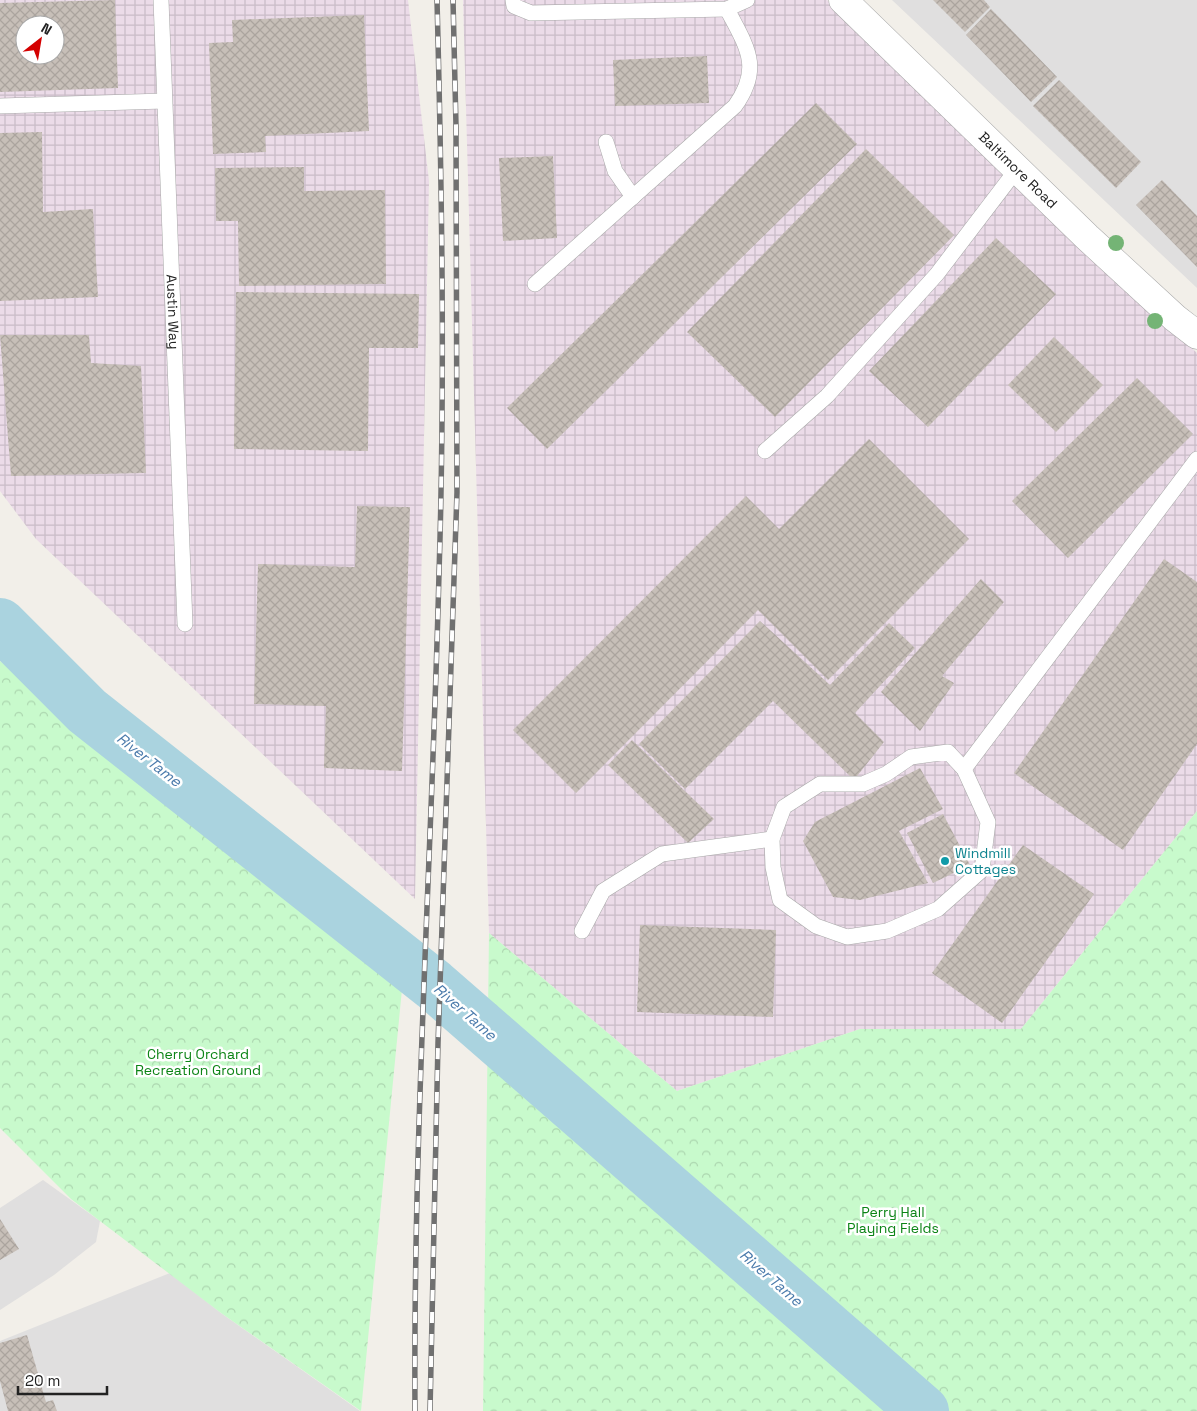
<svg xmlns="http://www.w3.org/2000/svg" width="1197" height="1411" font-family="'Space Grotesk',sans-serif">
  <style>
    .residential { fill: #e0dfdf }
    .industrial { fill: url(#industrial-grid); fill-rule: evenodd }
    .park { fill: url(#park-crowns) }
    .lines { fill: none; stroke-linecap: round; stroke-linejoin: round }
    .river { stroke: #aad3df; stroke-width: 52 }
    .building { fill: url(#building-cross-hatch); fill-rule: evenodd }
    .lane-casing { stroke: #a9a9a9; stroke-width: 16 }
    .street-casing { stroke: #a9a9a9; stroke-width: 29 }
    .lane { stroke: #fff; stroke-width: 15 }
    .street { stroke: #fff; stroke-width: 28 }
    .rail-casing { stroke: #707070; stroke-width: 5.5 }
    .rail { stroke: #fff; stroke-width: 4; stroke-dasharray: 11; stroke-linecap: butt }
    .tree { fill: #74b475 }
    .culture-dot { fill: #0f9aa8; stroke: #fff; stroke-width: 2 }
    .labels { text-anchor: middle; stroke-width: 5; stroke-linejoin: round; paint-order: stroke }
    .street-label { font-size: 14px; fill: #222; stroke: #fff }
    .culture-label { font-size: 14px; fill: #0d838f; stroke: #fff; text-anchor: start }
    .park-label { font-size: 14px; fill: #0c8416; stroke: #fff }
    .water-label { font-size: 15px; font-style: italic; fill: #4a7aab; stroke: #fff }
  </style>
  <defs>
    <pattern id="industrial-grid" width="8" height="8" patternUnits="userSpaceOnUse" patternTransform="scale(1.25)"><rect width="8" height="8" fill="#ebdbe8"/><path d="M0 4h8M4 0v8" fill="none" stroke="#c9bcc7"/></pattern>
    <pattern id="park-crowns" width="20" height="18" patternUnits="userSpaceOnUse" patternTransform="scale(1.25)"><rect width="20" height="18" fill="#c8facc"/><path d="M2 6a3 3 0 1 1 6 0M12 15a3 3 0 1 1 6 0" fill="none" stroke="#acd6af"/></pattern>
    <pattern id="building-cross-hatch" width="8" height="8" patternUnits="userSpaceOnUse" patternTransform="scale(1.25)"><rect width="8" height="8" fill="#c7bfb8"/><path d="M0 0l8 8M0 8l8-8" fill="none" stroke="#aba49e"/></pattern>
  </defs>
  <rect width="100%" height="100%" fill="#f2efe9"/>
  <!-- residential -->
  <g class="residential">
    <polygon points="892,0 1197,0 1197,288"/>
    <polygon points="43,1180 100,1221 96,1242 54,1275 0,1310 0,1208"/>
    <polygon points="170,1273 221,1313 360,1411 0,1411 0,1341"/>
  </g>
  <!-- industrial -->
  <g class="industrial">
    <path d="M 0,0 L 408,0 L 429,181 L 415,899 L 36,539 L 0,491 ZM 25,25 L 55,25 L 55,55 L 25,55 Z"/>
    <polygon points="463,0 827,0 1099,263 1197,353 1197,811 1021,1029 860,1029 677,1091 489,933"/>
  </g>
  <!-- park -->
  <g class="park">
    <polygon points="0,661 402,989 361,1411 221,1313 71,1199 0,1128"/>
    <polygon points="1197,811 1197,1411 483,1411 489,933 677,1091 860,1029 1021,1029"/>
  </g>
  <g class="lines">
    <!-- river -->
    <polyline class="river" points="0,624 87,711 434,985 923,1411"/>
  </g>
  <!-- building -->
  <g class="building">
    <path d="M 115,0 L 118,88 L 0,92 L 0,3 ZM 25,25 L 55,25 L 55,55 L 25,55 Z"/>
    <polygon points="933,0 984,0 990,7 965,32"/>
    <polygon points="991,9 1057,77 1031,102 966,35"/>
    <polygon points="364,15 369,131 265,136 266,152 213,154 209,43 233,42 232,20"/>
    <polygon points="707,56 709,103 615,106 613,60"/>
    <polygon points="1059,80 1141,162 1116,188 1033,106"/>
    <polygon points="816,103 857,144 547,449 507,408"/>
    <polygon points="42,132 43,212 93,209 98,297 0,301 0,133"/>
    <polygon points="866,149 954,235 775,417 687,332"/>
    <polygon points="553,156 557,238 503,241 499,158"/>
    <polygon points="304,167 304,191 385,190 386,284 239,286 238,221 216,221 215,168"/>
    <polygon points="1162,180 1197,216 1197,267 1136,205"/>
    <polygon points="996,238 1056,294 928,427 869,371"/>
    <polygon points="236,292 419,294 418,348 369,348 368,451 234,449"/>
    <polygon points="0,335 89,335 91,363 141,366 146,473 11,476"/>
    <polygon points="1054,337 1103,385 1056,432 1008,385"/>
    <polygon points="1137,378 1193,434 1068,558 1012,501"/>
    <polygon points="869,439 969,539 828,680 758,610 576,793 513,730 746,496 779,529"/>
    <polygon points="357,506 410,507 402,771 324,768 326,706 254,704 258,564 355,567"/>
    <polygon points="1164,559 1197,582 1197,744 1123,850 1014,773"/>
    <polygon points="981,579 1004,602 942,676 954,683 920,731 881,692"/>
    <polygon points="760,621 830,685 889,623 915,648 855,713 884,742 854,780 773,701 685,789 639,744"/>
    <polygon points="632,740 714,819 688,843 608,765"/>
    <polygon points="920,768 943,809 899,831 928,883 860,900 833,897 803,841 815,822"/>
    <polygon points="943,814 970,865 933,883 907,833"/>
    <polygon points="1023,845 1094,894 1002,1023 932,973"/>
    <polygon points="640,925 776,930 773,1017 637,1012"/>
    <polygon points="0,1219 19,1249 0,1260"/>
    <polygon points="27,1335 46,1402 53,1400 57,1411 8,1411 0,1381 0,1343"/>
  </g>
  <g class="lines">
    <defs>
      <g id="lane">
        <path id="s1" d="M 161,0 L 185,624"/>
        <polyline points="513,0 514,6 531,13 727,9 747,0"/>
        <polyline points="0,106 164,101"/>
        <polyline points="606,142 615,171 633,197"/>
        <path d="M 535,284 L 735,106 C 763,67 746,46 727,9"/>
        <polyline points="765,451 827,396 937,274 1017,169"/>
        <polygon points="948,752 964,769 988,822 982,870 938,909 887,931 847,937 816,926 780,900 773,867 772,839 784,807 820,784 863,784 886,774 911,757"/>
        <polyline points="964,769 1197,459"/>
        <polyline points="582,931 603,891 662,854 772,839"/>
      </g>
      <g id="street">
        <path id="s2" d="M 843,0 L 1087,237 L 1175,318 L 1197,335"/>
      </g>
    </defs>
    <!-- lane casing -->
    <use href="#lane" class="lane-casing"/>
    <!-- street casing -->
    <use href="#street" class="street-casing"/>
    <!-- lane -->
    <use href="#lane" class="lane"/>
    <!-- street -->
    <use href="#street" class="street"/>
    <defs>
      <g id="rail">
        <path d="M 415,1411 C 413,1132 432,853 439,574 C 445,383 442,192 437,0"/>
        <polyline points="430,1411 438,1043 457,492 456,126 453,0"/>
      </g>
    </defs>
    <!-- rail casing -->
    <use href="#rail" class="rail-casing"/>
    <!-- rail -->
    <use href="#rail" class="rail"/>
  </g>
  <!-- trees -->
  <g class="tree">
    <circle cx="1116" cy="243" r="8"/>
    <circle cx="1155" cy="321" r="8"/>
  </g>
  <!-- markers -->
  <circle class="culture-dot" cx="945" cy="861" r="5"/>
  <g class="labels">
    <!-- street labels -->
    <g class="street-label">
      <text dy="5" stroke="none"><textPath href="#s2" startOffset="244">Baltimore Road</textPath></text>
      <text dy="5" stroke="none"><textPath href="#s1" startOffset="312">Austin Way</textPath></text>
    </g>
    <!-- culture labels -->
    <g class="culture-label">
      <text x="955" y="858">Windmill<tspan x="955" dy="16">Cottages</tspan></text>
    </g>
    <!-- park labels -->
    <g class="park-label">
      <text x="198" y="1059">Cherry Orchard<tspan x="198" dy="16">Recreation Ground</tspan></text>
      <text x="893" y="1217">Perry Hall<tspan x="893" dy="16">Playing Fields</tspan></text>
    </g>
    <!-- water labels -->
    <g class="water-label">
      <text transform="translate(149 760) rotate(38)" y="5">River Tame</text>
      <text transform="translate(465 1012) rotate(41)" y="5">River Tame</text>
      <text transform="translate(771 1278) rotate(41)" y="5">River Tame</text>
    </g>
  </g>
  <!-- north arrow -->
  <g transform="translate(40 40) rotate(31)"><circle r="24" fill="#ffffff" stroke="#a7a7a7"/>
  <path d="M0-4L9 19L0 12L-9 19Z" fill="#d40000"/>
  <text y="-8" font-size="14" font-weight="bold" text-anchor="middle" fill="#222222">N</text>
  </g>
  <!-- scale -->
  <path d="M18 1386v8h89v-8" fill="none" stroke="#222222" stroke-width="2.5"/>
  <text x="25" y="1386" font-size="15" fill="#222222" stroke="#ffffff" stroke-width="4" paint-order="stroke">20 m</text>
</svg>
